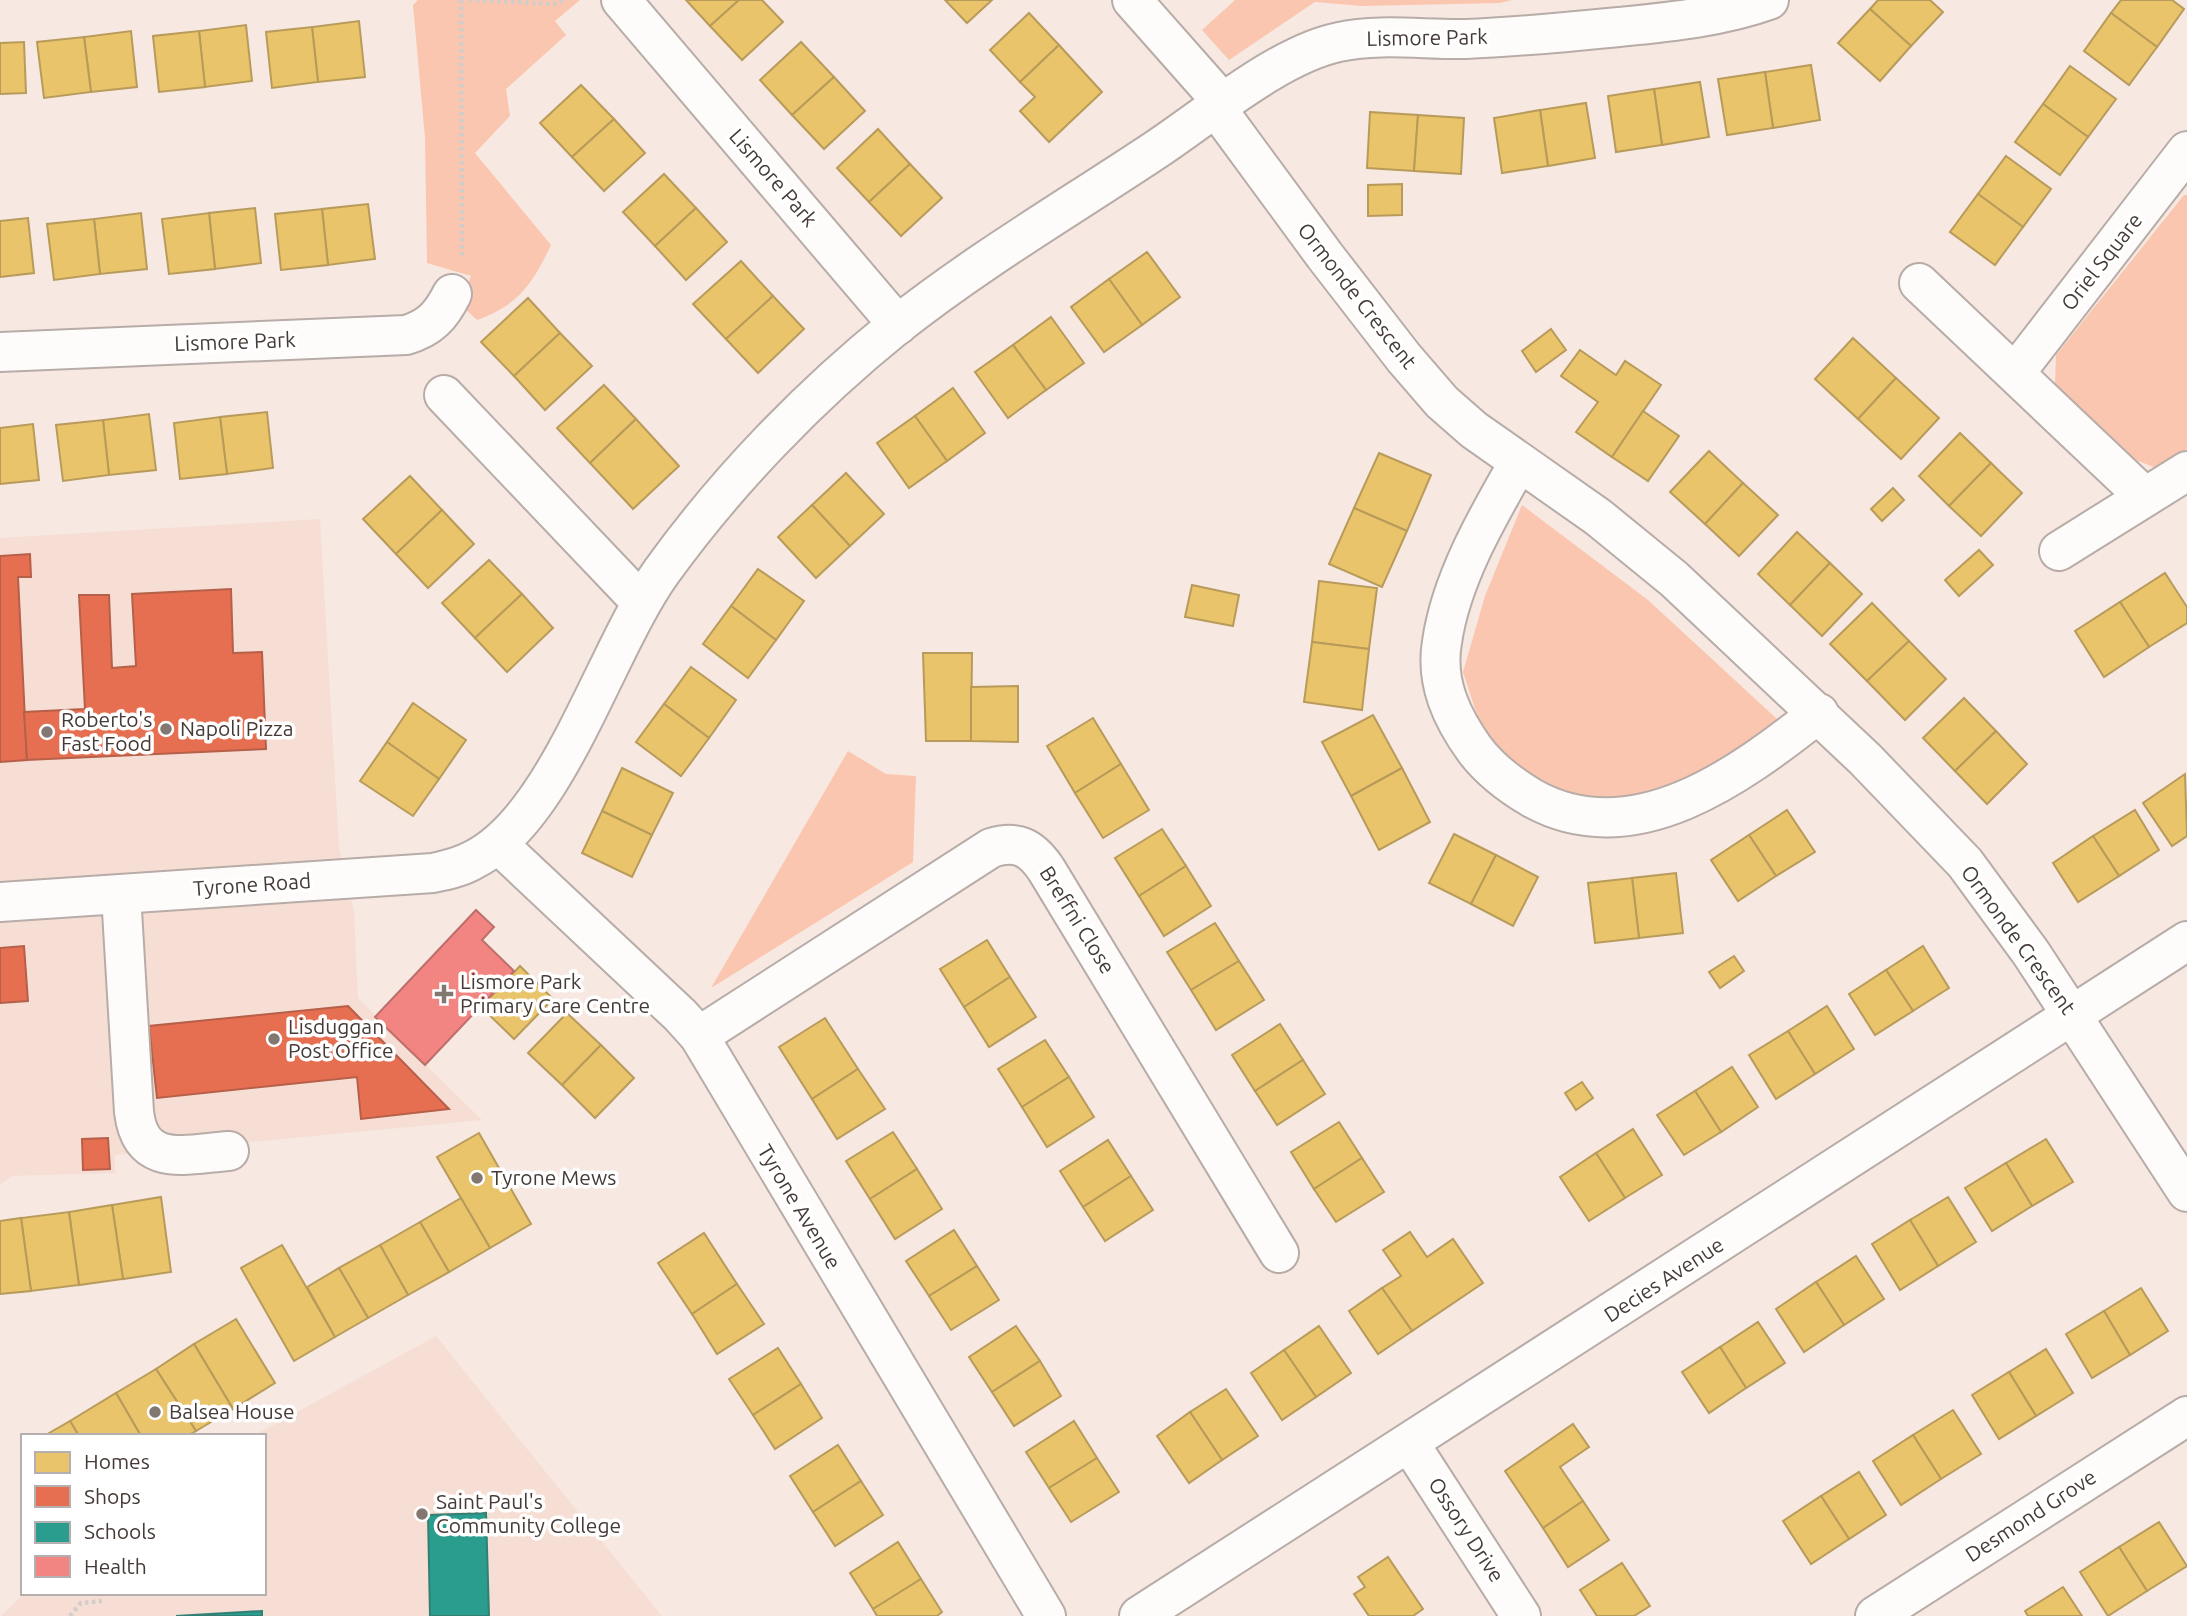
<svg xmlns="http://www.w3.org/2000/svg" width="2187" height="1616" font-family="Ubuntu,sans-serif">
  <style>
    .built { fill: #f7ded4 }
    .green { fill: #fbc6af }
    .homes { fill: #e9c46a; stroke: #b89b5a; stroke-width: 2 }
    .shops { fill: #e76f51; stroke: #b65f49; stroke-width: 2 }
    .schools { fill: #2a9d8f; stroke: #327f74; stroke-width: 2 }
    .health { fill: #f28482; stroke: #be6e6b; stroke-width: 2 }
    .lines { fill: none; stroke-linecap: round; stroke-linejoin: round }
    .minor-casing { stroke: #b7aca7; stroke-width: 42 }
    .path { stroke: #d2cccb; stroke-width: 4.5; stroke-dasharray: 3.5 3.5; stroke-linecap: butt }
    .minor { stroke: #fefcfb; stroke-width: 38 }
    .poi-dot { fill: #837772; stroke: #fff; stroke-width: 2.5 }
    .labels { text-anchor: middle; stroke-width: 7; stroke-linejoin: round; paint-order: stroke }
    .street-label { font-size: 21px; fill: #453a36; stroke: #fff }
    .poi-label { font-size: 21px; fill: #453a36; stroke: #fff; text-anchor: start }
  </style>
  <rect width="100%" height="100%" fill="#f7e8e2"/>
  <!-- built -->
  <g class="built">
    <polygon points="320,519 339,847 354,911 358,998 482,1120 115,1155 115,1173 12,1176 0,1185 0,538"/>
    <polygon points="436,1336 662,1616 1,1616 25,1593 264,1593 264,1436 253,1436"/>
  </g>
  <!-- green -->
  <g class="green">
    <path d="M 418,0 L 580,0 L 555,21 L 566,35 L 506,89 L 510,116 L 475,153 L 551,245 C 533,283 519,305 477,320 L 460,304 L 471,276 L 427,263 L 425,138 L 413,5 Z"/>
    <polygon points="1235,0 1512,0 1500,3 1362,6 1315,2 1229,60 1202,30"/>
    <polygon points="2184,195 2187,195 2187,449 2156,468 2131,458 2055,384 2056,355"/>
    <polygon points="1522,505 1648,600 1777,719 1738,753 1691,781 1627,801 1577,804 1515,772 1481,727 1463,672 1485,596"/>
    <polygon points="848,751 886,774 916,776 913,862 711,988"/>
  </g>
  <!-- homes -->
  <g class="homes">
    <polygon points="686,0 739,0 710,26"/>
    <polygon points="739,0 762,0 783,22 742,60 710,26"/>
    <polygon points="945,0 992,0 967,23"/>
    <polygon points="1878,0 1930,0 1943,12 1911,46 1870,9"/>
    <polygon points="2121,0 2172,0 2184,9 2157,47 2111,13"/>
    <polygon points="1870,9 1911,46 1880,81 1838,43"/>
    <polygon points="1029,13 1059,45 1020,82 990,50"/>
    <polygon points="2111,13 2157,47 2129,85 2084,51"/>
    <polygon points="359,21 365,77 318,82 312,27"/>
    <polygon points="246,25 252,81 205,87 199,31"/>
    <polygon points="312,27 318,82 272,88 266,32"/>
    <polygon points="131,31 137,87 91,92 84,37"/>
    <polygon points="199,31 205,87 159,92 153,36"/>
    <polygon points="84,37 91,92 44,98 37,42"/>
    <polygon points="24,42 26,93 0,94 0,43"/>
    <polygon points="801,42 834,77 792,115 760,80"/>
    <polygon points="1059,45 1102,92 1049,142 1020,111 1035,97 1020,82"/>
    <polygon points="1811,65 1820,120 1773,128 1765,72"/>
    <polygon points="2070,66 2116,99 2088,137 2043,104"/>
    <polygon points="1765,72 1773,128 1727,135 1718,79"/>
    <polygon points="834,77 865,111 824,149 792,115"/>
    <polygon points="1700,82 1709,137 1662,145 1654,89"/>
    <polygon points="581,85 614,119 572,157 540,123"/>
    <polygon points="1654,89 1662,145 1616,152 1608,96"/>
    <polygon points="1586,103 1595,158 1548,166 1540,110"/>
    <polygon points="2043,104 2088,137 2060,175 2015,142"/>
    <polygon points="1540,110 1548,166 1502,173 1494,118"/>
    <polygon points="1370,112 1418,115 1414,171 1367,168"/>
    <polygon points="1418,115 1464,118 1461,174 1414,171"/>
    <polygon points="614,119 645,153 604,191 572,157"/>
    <polygon points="878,129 910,164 869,202 837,168"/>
    <polygon points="2006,156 2051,189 2023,227 1978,194"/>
    <polygon points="910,164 942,198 901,236 869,202"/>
    <polygon points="664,174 696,208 655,246 623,212"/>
    <polygon points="1402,184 1402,215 1368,216 1368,185"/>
    <polygon points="1978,194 2023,227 1995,265 1950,232"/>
    <polygon points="368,204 375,259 328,265 322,209"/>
    <polygon points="255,208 261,263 215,269 209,213"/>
    <polygon points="696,208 727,242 686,280 655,246"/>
    <polygon points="322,209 328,265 281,270 275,214"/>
    <polygon points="141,213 147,269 100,274 94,219"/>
    <polygon points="209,213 215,269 169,274 162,219"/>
    <polygon points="28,218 34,273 0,277 0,221"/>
    <polygon points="94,219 100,274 54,280 47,224"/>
    <polygon points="1147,252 1180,297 1142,325 1109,279"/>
    <polygon points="741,261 773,296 726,339 693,304"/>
    <polygon points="1109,279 1142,325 1104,352 1071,307"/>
    <polygon points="773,296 804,329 758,373 726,339"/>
    <polygon points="528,298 560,333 514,376 481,342"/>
    <polygon points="1051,317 1084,363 1046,390 1013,345"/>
    <polygon points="1551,329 1566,350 1536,372 1522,351"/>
    <polygon points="560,333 592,366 545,410 514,376"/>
    <polygon points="1853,338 1896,378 1858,419 1815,379"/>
    <polygon points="1013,345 1046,390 1008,418 975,372"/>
    <polygon points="1580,350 1616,375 1625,361 1661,385 1612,457 1576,432 1598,402 1561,376"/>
    <polygon points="1896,378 1939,418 1901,459 1858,419"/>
    <polygon points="604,385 636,419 590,463 557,428"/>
    <polygon points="953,388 985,433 947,461 915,416"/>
    <polygon points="1643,411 1679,436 1648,481 1612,457"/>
    <polygon points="267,412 273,468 227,474 220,417"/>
    <polygon points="149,414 156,470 109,475 103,420"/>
    <polygon points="915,416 947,461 909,488 877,443"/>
    <polygon points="220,417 227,474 180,479 174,423"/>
    <polygon points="636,419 679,466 633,509 590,463"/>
    <polygon points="103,420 109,475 63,481 56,425"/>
    <polygon points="33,424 39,480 0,484 0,428"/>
    <polygon points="1960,433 1991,463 1949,506 1919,476"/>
    <polygon points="1709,451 1743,483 1705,524 1670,492"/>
    <polygon points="1379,453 1431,475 1407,531 1354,508"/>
    <polygon points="1991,463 2022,493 1981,536 1949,506"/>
    <polygon points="846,473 884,514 850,546 812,505"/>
    <polygon points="410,476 442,510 396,554 363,519"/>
    <polygon points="1743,483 1778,515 1739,556 1705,524"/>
    <polygon points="1893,488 1904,500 1882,521 1871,509"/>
    <polygon points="812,505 850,546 816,578 778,537"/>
    <polygon points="1354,508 1407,531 1382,587 1329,564"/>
    <polygon points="442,510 474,544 428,588 396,554"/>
    <polygon points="1797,532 1830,563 1790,605 1758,574"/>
    <polygon points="1979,550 1993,565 1959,596 1945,580"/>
    <polygon points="489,560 522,594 475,638 442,603"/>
    <polygon points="1830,563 1862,594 1822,636 1790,605"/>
    <polygon points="758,569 804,601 776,640 731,606"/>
    <polygon points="2165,573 2187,607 2187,623 2149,647 2120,602"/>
    <polygon points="1319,581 1377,588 1369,649 1312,642"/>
    <polygon points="1192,585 1239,595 1233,626 1185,617"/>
    <polygon points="522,594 553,628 507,672 475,638"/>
    <polygon points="2120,602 2149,647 2104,677 2075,631"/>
    <polygon points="1872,603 1909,641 1867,681 1830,644"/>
    <polygon points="731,606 776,640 748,678 703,644"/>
    <polygon points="1909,641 1946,679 1905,720 1867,681"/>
    <polygon points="1312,642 1369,649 1362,710 1304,702"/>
    <polygon points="923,653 972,653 971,741 926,741"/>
    <polygon points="691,667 736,700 709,738 664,704"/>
    <polygon points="1018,686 1018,742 971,741 971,687"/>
    <polygon points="1964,698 1996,731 1955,771 1923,738"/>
    <polygon points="413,703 466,740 439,779 387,742"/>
    <polygon points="664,704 709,738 681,776 636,742"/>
    <polygon points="1373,715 1402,768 1351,796 1322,742"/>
    <polygon points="1093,718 1121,764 1075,793 1047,746"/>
    <polygon points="1996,731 2027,764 1987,804 1955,771"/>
    <polygon points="387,742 439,779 413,816 360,781"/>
    <polygon points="1121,764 1149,810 1103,838 1075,793"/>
    <polygon points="622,768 673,793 652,835 602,811"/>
    <polygon points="1402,768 1430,822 1379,850 1351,796"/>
    <polygon points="2185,774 2187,836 2172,846 2143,803"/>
    <polygon points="1787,810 1815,852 1776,876 1749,835"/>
    <polygon points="2135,810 2159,850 2119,876 2093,836"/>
    <polygon points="602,811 652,835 632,877 582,853"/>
    <polygon points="1162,829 1186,866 1139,896 1115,858"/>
    <polygon points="1454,834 1496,855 1471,904 1429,883"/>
    <polygon points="1749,835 1776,876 1738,901 1711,860"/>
    <polygon points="2093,836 2119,876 2078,902 2053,863"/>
    <polygon points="1496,855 1538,877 1513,926 1471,904"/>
    <polygon points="1186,866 1211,906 1164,936 1139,896"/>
    <polygon points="1676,873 1683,933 1639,938 1632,878"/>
    <polygon points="1632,878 1639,938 1595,943 1588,883"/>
    <polygon points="1215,923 1239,961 1191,990 1167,952"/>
    <polygon points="987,940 1010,977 964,1007 940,969"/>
    <polygon points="1923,946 1949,988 1913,1011 1886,970"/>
    <polygon points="1734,956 1744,971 1720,988 1709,972"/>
    <polygon points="1239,961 1264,1000 1216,1030 1191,990"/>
    <polygon points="520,966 553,999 514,1039 481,1007"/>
    <polygon points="1886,970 1913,1011 1875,1035 1849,994"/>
    <polygon points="1010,977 1036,1017 989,1047 964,1007"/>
    <polygon points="1827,1006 1854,1049 1815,1074 1788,1031"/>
    <polygon points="567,1013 601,1045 562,1085 528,1053"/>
    <polygon points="825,1018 858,1069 812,1099 779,1047"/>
    <polygon points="1280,1024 1303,1060 1255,1091 1232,1055"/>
    <polygon points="1788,1031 1815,1074 1776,1099 1749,1055"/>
    <polygon points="1045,1040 1069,1077 1022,1107 998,1069"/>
    <polygon points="601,1045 634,1078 595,1118 562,1085"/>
    <polygon points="1303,1060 1325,1094 1277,1125 1255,1091"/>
    <polygon points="1732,1067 1758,1107 1721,1132 1695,1091"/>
    <polygon points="858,1069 885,1109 837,1139 812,1099"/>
    <polygon points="1069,1077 1094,1117 1047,1147 1022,1107"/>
    <polygon points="1582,1082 1593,1098 1576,1110 1565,1093"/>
    <polygon points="1695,1091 1721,1132 1684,1155 1657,1115"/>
    <polygon points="1339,1122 1362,1158 1314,1189 1291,1152"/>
    <polygon points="1633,1129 1662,1175 1625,1198 1596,1153"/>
    <polygon points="893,1132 917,1169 870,1199 846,1161"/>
    <polygon points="479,1133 531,1224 490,1248 437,1157"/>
    <polygon points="2046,1139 2073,1182 2032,1206 2006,1163"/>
    <polygon points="1108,1140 1131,1176 1083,1207 1060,1171"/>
    <polygon points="1596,1153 1625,1198 1589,1221 1560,1177"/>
    <polygon points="1362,1158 1384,1192 1336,1222 1314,1189"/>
    <polygon points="2006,1163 2032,1206 1992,1231 1965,1188"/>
    <polygon points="917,1169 942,1209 895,1239 870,1199"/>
    <polygon points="1131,1176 1153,1210 1105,1241 1083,1207"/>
    <polygon points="161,1197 171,1272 123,1279 112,1205"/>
    <polygon points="1948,1197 1976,1242 1938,1266 1910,1220"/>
    <polygon points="461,1198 490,1248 449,1272 420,1222"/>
    <polygon points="112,1205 123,1279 79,1285 69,1212"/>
    <polygon points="69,1212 79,1285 31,1291 21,1218"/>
    <polygon points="21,1218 31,1291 0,1294 0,1221"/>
    <polygon points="1910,1220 1938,1266 1900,1290 1872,1244"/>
    <polygon points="420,1222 449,1272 408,1295 380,1245"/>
    <polygon points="954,1230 977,1266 929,1296 906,1261"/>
    <polygon points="1410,1232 1427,1257 1453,1239 1483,1283 1412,1331 1382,1288 1401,1276 1383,1250"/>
    <polygon points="704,1233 737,1284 692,1314 658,1263"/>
    <polygon points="282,1245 335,1337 294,1361 241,1268"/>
    <polygon points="380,1245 408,1295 368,1318 339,1268"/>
    <polygon points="1856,1256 1884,1299 1844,1325 1816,1282"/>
    <polygon points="977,1266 999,1300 951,1330 929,1296"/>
    <polygon points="339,1268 368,1318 335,1337 307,1287"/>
    <polygon points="1816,1282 1844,1325 1804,1352 1776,1309"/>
    <polygon points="737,1284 764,1324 717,1354 692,1314"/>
    <polygon points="1382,1288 1412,1331 1378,1354 1349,1311"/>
    <polygon points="2141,1288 2168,1331 2130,1355 2104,1311"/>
    <polygon points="2104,1311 2130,1355 2092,1378 2066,1334"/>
    <polygon points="236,1319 275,1383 233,1409 194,1344"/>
    <polygon points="1758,1322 1785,1363 1746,1388 1720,1347"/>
    <polygon points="1016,1326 1040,1361 992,1392 969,1357"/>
    <polygon points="1319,1326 1351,1373 1316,1397 1284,1350"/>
    <polygon points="194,1344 233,1409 196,1431 156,1369"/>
    <polygon points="1720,1347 1746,1388 1709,1413 1682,1372"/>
    <polygon points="778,1348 801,1384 753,1415 729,1379"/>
    <polygon points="2046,1349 2073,1393 2036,1416 2009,1372"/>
    <polygon points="1284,1350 1316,1397 1282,1420 1251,1373"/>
    <polygon points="1040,1361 1061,1396 1014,1426 992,1392"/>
    <polygon points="156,1369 196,1431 187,1436 141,1436 116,1393"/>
    <polygon points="2009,1372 2036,1416 1999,1439 1972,1395"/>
    <polygon points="801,1384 822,1418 775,1449 753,1415"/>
    <polygon points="1226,1389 1258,1436 1222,1460 1190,1412"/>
    <polygon points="116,1393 141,1436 79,1436 70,1421"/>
    <polygon points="1953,1410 1981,1454 1941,1479 1913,1435"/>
    <polygon points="1190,1412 1222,1460 1189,1483 1157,1436"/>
    <polygon points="70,1421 79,1436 44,1436"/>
    <polygon points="1074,1421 1097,1458 1049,1488 1026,1452"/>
    <polygon points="1573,1424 1589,1447 1560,1467 1583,1501 1543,1528 1505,1471"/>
    <polygon points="1913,1435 1941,1479 1901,1505 1873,1461"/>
    <polygon points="838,1445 861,1481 813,1512 790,1476"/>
    <polygon points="1097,1458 1119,1492 1071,1522 1049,1488"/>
    <polygon points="1859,1472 1886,1515 1849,1539 1821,1496"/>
    <polygon points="861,1481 883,1515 835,1546 813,1512"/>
    <polygon points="1821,1496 1849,1539 1811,1564 1783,1521"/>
    <polygon points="1583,1501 1609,1540 1568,1567 1543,1528"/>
    <polygon points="2159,1522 2187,1566 2147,1591 2119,1547"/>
    <polygon points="898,1542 921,1579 873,1609 850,1573"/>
    <polygon points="2119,1547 2147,1591 2108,1616 2080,1572"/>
    <polygon points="1388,1557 1423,1609 1413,1616 1369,1616 1354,1594 1365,1587 1358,1577"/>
    <polygon points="1622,1563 1650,1606 1634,1616 1597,1616 1580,1590"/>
    <polygon points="921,1579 942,1612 937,1616 877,1616 873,1609"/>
    <polygon points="2063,1587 2082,1616 2028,1616 2025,1611"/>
  </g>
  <!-- shops -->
  <g class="shops">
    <polygon points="30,554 31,577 18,577 27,760 0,762 0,556"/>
    <polygon points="231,589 233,653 262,652 266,749 27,760 24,712 85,709 79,595 109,595 112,668 136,666 132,594"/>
    <polygon points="24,946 28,1001 0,1003 0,948"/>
    <polygon points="348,1006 449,1109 361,1119 357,1077 157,1098 149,1026"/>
    <polygon points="108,1138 110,1169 83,1170 82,1139"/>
  </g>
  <!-- schools -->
  <g class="schools">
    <polygon points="486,1513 489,1616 430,1616 428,1515"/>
    <polygon points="262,1611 262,1616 176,1616"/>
  </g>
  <!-- health -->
  <polygon class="health" points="476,910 494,927 482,940 514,971 425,1065 375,1017"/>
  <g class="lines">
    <defs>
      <g id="minor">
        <polyline points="621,0 898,325"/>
        <polyline points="1132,0 1224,104"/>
        <polyline points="1217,109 1325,256 1404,358 1442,402 1474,430 1598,517 1674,579 1865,759 1965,863 2031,953 2187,1192"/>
        <polyline points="1919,283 2145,497"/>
        <path d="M 0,352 L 406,335 C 430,328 441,316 452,294"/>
        <polyline points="2016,372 2187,151"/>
        <polyline points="444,395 641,602"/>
        <path d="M 1519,462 C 1488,516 1451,579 1442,642 C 1435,683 1452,718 1475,750 C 1491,771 1510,785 1532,798 C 1634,855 1740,775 1819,713"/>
        <polyline points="2059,551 2187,471"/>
        <polyline points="498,844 680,1015 699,1036 1046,1616"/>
        <path d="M 121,894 L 134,1112 C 141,1169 185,1154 229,1151"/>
        <path d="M 0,902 L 433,873 C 447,870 461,867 473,860 C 558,818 605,650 662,571 C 727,481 809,396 896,326 C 978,261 1070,207 1157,149 C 1208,115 1280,54 1339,42 C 1380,33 1425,40 1466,39 C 1517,37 1568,32 1619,27 C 1669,22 1722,17 1769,0"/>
        <path d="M 699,1036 L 991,848 C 1017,840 1031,847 1046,869 L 1279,1253"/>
        <polyline points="1410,1444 1521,1616"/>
        <polyline points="1139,1616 2187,941"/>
        <polyline points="1875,1616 2187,1416"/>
      </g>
    </defs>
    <!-- minor casing -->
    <use href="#minor" class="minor-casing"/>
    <!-- path -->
    <g class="path">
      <polyline points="461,0 462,257"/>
      <polyline points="469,0 556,4 563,0"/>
      <polyline points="70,1616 81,1603 102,1601"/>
    </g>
    <!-- minor -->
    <use href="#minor" class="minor"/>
  </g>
  <!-- markers -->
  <g class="poi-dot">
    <circle cx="166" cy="729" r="7"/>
    <circle cx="47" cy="732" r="7"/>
    <path d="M440.5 983.5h7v7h7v7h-7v7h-7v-7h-7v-7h7z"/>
    <circle cx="274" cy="1039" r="7"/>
    <circle cx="477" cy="1178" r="7"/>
    <circle cx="155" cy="1412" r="7"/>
    <circle cx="422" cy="1514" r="7"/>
  </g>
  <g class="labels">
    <!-- street labels -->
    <g class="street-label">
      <text transform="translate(1427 38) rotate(-1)" y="7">Lismore Park</text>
      <text transform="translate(773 178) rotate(49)" y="7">Lismore Park</text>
      <text transform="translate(2102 262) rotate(-52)" y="7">Oriel Square</text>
      <text transform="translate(1357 296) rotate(52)" y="7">Ormonde Crescent</text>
      <text transform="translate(235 342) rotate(-2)" y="7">Lismore Park</text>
      <text transform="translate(252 885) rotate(-4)" y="7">Tyrone Road</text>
      <text transform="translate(1077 920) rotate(58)" y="7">Breffni Close</text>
      <text transform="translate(2018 940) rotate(54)" y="7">Ormonde Crescent</text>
      <text transform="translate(799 1207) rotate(59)" y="7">Tyrone Avenue</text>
      <text transform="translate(1664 1280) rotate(-33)" y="7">Decies Avenue</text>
      <text transform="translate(2031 1516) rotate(-33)" y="7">Desmond Grove</text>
      <text transform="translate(1466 1530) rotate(57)" y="7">Ossory Drive</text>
    </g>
    <!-- poi labels -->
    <g class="poi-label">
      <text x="61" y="727">Roberto's<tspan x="61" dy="24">Fast Food</tspan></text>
      <text x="180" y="736">Napoli Pizza</text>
      <text x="460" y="989">Lismore Park<tspan x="460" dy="24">Primary Care Centre</tspan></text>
      <text x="288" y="1034">Lisduggan<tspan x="288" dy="24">Post Office</tspan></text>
      <text x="491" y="1185">Tyrone Mews</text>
      <text x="169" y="1419">Balsea House</text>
      <text x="436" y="1509">Saint Paul's<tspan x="436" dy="24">Community College</tspan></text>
    </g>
  </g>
  <!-- legend -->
  <rect x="21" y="1434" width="245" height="161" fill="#ffffff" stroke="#b5b0af" stroke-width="2"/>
  <rect x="35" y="1452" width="35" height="21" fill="#e9c46a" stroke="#b5b0af" stroke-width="2"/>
  <text x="84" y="1469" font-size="21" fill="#453a36">Homes</text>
  <rect x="35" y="1486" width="35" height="21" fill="#e76f51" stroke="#b5b0af" stroke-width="2"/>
  <text x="84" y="1504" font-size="21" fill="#453a36">Shops</text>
  <rect x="35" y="1522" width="35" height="21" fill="#2a9d8f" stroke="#b5b0af" stroke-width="2"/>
  <text x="84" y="1539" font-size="21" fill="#453a36">Schools</text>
  <rect x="35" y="1556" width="35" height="21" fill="#f28482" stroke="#b5b0af" stroke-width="2"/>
  <text x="84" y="1574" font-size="21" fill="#453a36">Health</text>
</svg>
